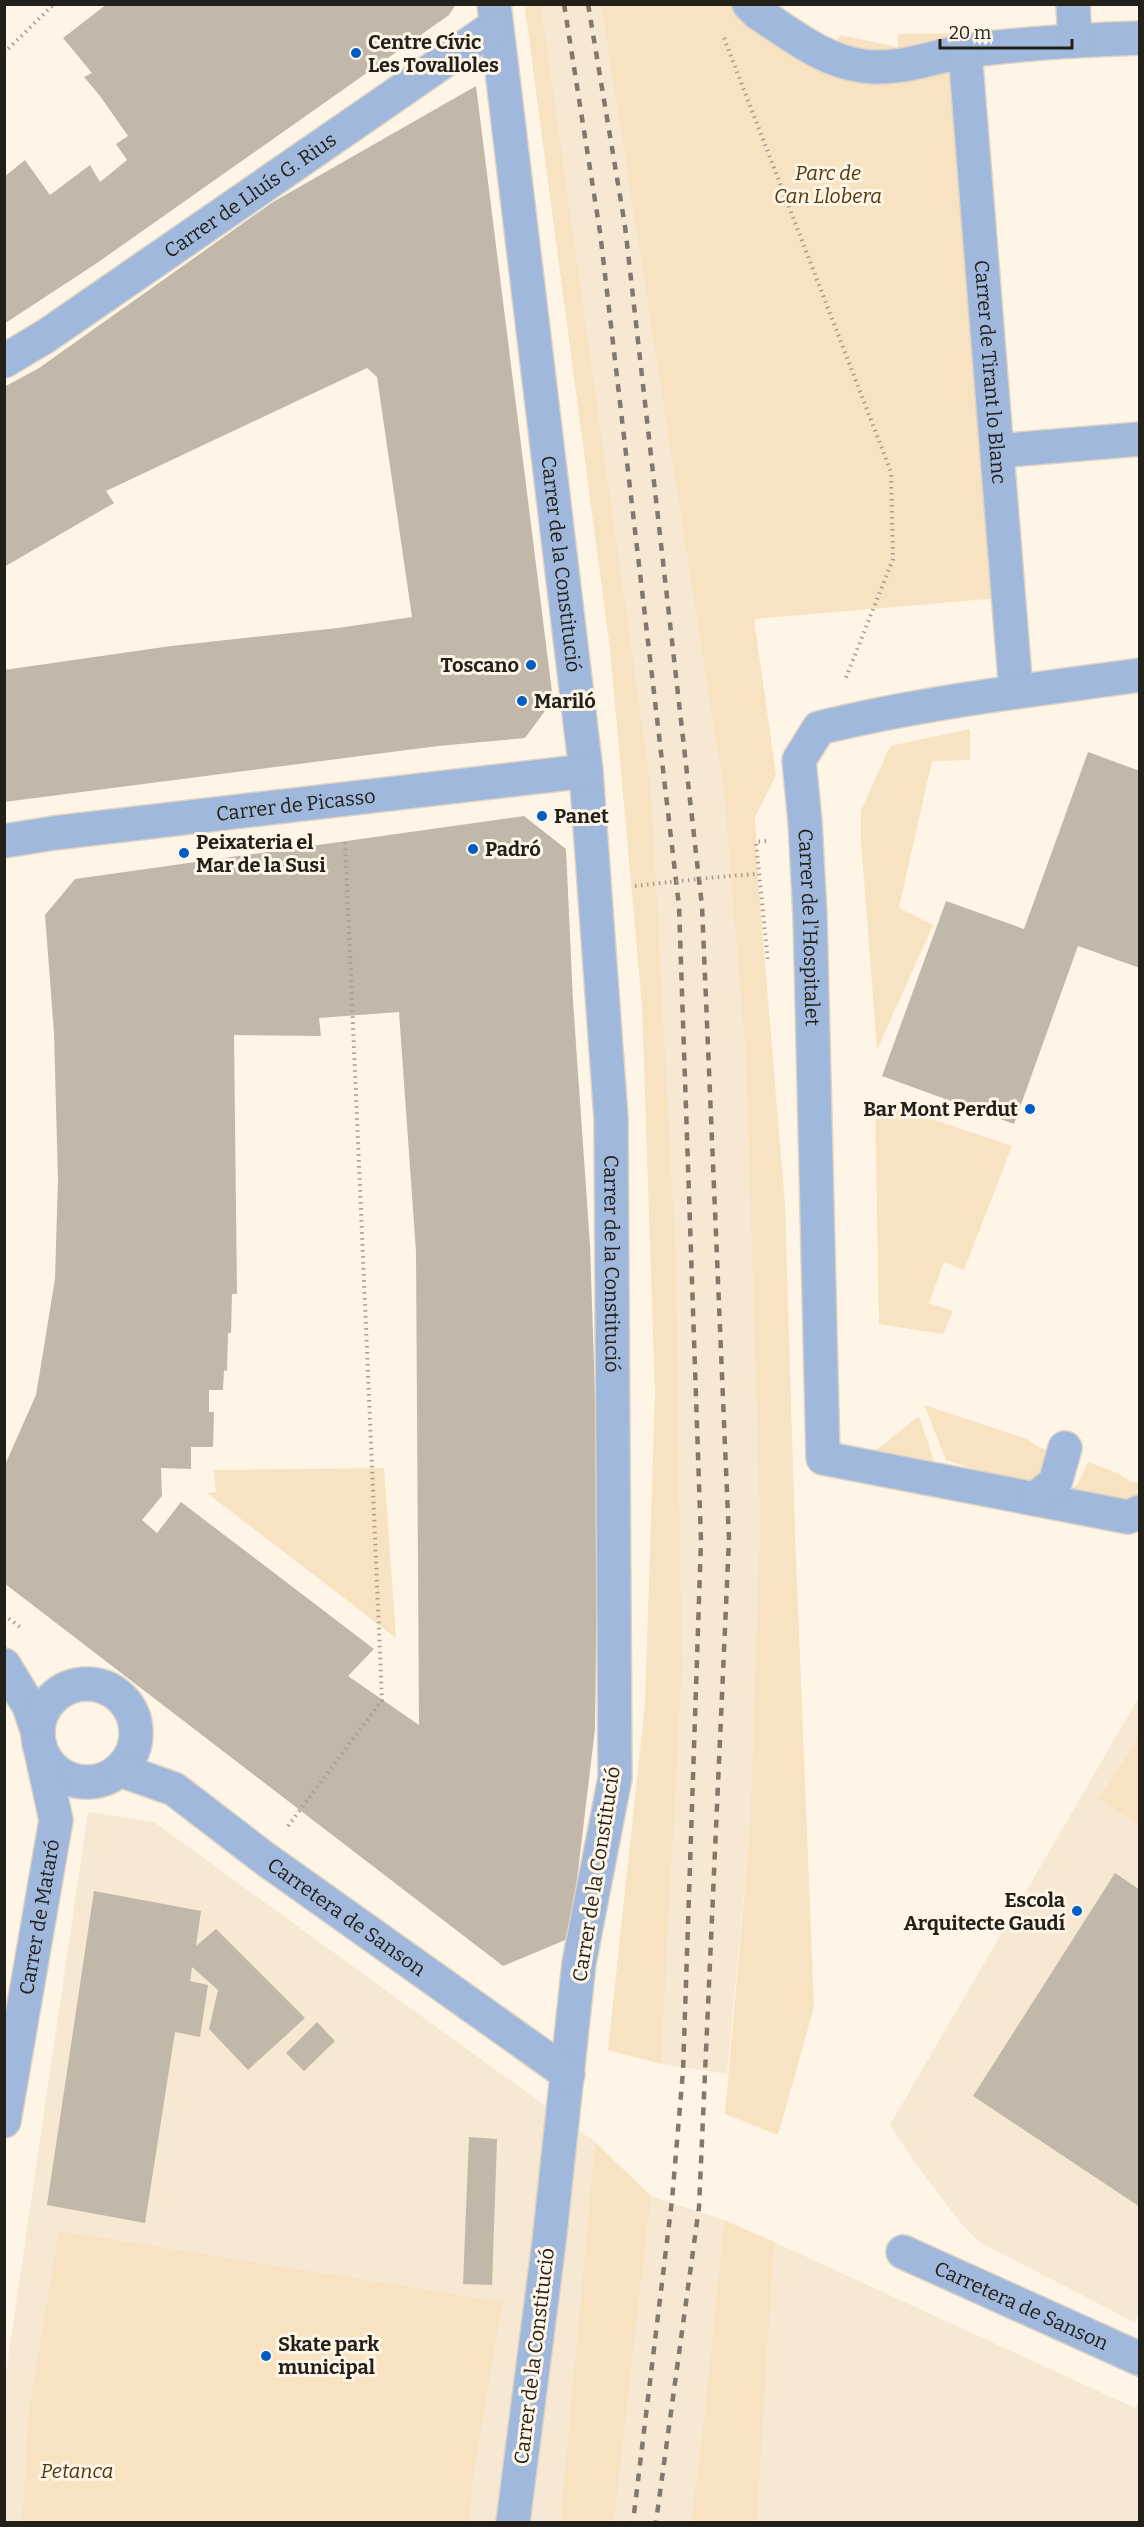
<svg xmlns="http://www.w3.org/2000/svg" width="1144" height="2527" font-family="Bitter,serif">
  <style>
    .built { fill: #f6e8d2 }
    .green { fill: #f7e2c1 }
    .building { fill: #c1b8a9; fill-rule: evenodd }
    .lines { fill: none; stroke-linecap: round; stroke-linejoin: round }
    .minor-casing { stroke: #dcd3c5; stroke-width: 36 }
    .path { stroke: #a59e92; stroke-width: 4; stroke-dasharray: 1.5 4.5; stroke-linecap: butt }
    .minor { stroke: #9fb8db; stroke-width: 33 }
    .rail { stroke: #7f7970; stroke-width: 4.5; stroke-dasharray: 8 8; stroke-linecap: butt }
    .path-bridge { stroke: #a59e92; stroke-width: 4; stroke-dasharray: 1.5 4.5; stroke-linecap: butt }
    .poi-dot { fill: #005dc6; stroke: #fff5e6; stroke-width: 2 }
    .labels { text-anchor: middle; stroke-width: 6; stroke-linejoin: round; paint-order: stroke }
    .poi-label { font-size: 20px; font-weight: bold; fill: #23201a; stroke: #fff5e6; text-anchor: start }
    .park-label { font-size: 20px; font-style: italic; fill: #4e3810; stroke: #fff5e6 }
    .street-label { font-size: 20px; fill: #23201a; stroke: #fff5e6 }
  </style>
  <rect width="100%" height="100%" fill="#fff5e6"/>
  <!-- built -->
  <g class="built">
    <polygon points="541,5 601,5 724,793 746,1062 760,1521 750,1828 727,2074 661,2064 682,1669 676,1254 651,787"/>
    <polygon points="1139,1697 1140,2314 1134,2322 981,2243 963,2226 916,2164 890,2125"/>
    <polygon points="88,1812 154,1822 595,2142 560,2522 5,2522 5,2379"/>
    <polygon points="651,2196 724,2220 702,2437 691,2522 614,2522"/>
    <polygon points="774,2242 1135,2408 1139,2402 1139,2522 757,2522"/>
  </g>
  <!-- green -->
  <g class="green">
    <polygon points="534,4 541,5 651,787 676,1254 682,1669 661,2064 608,2050 645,1704 655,1393 642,1006 610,649 525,8"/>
    <polygon points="601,5 778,5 835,43 840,35 898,47 898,34 953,33 999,598 754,619 776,775 755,818 758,878 785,1205 795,1533 814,2007 778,2135 725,2114 750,1828 760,1521 746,1062 724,793"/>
    <polygon points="970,729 970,760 932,761 899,908 933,925 877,1050 861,840 861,811 890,746"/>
    <polygon points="875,1100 1012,1146 964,1270 944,1262 929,1303 953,1311 943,1334 879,1324"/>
    <polygon points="924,1405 1027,1439 1039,1447 1056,1453 1038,1479 1022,1485 946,1460"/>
    <polygon points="919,1416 934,1461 875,1451"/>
    <polygon points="1088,1462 1117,1473 1132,1482 1139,1483 1139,1496 1127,1502 1067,1493 1078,1484"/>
    <polygon points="384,1468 396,1638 207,1493 216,1492 214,1470"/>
    <polygon points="1139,1737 1139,1825 1099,1799"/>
    <polygon points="595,2142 651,2196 614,2522 560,2522"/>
    <polygon points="724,2220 774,2242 757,2522 691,2522 702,2437"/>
    <polygon points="59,2231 502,2302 472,2485 470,2522 22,2522 29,2410"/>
  </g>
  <!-- building -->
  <g class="building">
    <polygon points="107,4 456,4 449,15 97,263 4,324 4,177 25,160 50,195 90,165 100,182 127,160 116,144 128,136 100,96 84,77 92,73 63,38"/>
    <polygon points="476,86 553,700 525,738 438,746 4,802 4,670 171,646 338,628 412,617 377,377 367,368 106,491 114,503 4,567 4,387 39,368 273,202"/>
    <polygon points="1088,752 1140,771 1140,968 1078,946 1014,1124 882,1076 946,901 1024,929"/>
    <path d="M 524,816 L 566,849 L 573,1001 L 590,1245 L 598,1484 L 595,1729 L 570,1938 L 503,1966 L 4,1583 L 4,1467 L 36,1395 L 55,1279 L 58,1180 L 54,1033 L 45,915 L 75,879 ZM 399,1012 L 416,1252 L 419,1725 L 348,1676 L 374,1649 L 181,1502 L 157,1533 L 142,1520 L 162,1496 L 161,1468 L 191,1469 L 191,1447 L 213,1447 L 214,1412 L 209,1412 L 209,1390 L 223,1390 L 224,1370 L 227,1371 L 228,1333 L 231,1333 L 232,1294 L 237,1294 L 234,1035 L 321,1036 L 319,1018 Z"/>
    <polygon points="1115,1873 1140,1890 1140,2207 973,2096"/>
    <polygon points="94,1891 201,1911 196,1946 216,1929 305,2018 248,2070 209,2029 218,1990 192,1967 190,1981 208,1985 200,2037 175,2032 145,2223 47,2205"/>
    <polygon points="317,2022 335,2041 304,2071 286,2053"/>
    <polygon points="469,2137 497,2139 492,2285 463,2284"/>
  </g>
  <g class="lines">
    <defs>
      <g id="minor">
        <path id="s1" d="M 494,4 L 586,771 L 611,1118 L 615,1778 L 579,1963 L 549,2242 L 513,2522"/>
        <path d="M 749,4 L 758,13 C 791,34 823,61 863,66 C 899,71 931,57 966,51 C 1023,43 1082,40 1140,38"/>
        <polyline points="1073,4 1075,41"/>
        <path id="s2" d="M 965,52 L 1016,692"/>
        <path id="s3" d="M 4,361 L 46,336 L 495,26"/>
        <polyline points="997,451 1140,439"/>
        <path id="s4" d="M 1140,675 C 1032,690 924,702 819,728 L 799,760 L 805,822 L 810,915 L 823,1458 L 1128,1517 L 1140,1512"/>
        <path id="s5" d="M 4,841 L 54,833 L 586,771"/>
        <polyline points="1034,1499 1055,1483 1065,1448"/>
        <polyline points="4,1665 29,1706 38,1733"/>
        <circle cx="87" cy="1733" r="49"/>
        <path id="s6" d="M 120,1770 L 174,1789 L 264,1858 L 568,2074"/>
        <path id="s7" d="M 4,2121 L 56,1820 L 40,1746"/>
        <path id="s8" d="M 903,2252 L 1140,2359"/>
      </g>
    </defs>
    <!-- minor casing -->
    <use href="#minor" class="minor-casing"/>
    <!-- path -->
    <g class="path">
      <polyline points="724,38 891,472 893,559 845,680"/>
      <polyline points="4,53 54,4"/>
      <polyline points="766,841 756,842 768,962"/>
      <polyline points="729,876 758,874"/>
      <polyline points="635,886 670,882"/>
      <polyline points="4,1615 20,1627"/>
      <polyline points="288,1826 382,1700 345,839"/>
    </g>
    <!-- minor -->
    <use href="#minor" class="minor"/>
    <!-- rail -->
    <g class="rail">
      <polyline points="564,4 600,232 679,906 701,1541 683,2071 672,2200 633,2522"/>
      <polyline points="588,4 625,226 702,906 729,1539 699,2207 656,2522"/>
    </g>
    <!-- path-bridge -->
    <polyline class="path-bridge" points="670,882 729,876"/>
  </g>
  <!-- markers -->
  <g class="poi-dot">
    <circle cx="356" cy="53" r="6"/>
    <circle cx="531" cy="665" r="6"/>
    <circle cx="522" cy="701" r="6"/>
    <circle cx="542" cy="816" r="6"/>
    <circle cx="473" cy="849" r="6"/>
    <circle cx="184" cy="853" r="6"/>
    <circle cx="1030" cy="1109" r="6"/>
    <circle cx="1077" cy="1911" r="6"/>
    <circle cx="266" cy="2356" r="6"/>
  </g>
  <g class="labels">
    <!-- poi labels -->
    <g class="poi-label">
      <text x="368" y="49">Centre Cívic<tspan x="368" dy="23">Les Tovalloles</tspan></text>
      <text x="519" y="672" text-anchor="end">Toscano</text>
      <text x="534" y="708">Mariló</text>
      <text x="554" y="823">Panet</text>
      <text x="196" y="849">Peixateria el<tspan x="196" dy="23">Mar de la Susi</tspan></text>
      <text x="485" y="856">Padró</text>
      <text x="1018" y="1116" text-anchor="end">Bar Mont Perdut</text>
      <text x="1065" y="1907" text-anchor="end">Escola<tspan x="1065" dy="23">Arquitecte Gaudí</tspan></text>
      <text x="278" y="2351">Skate park<tspan x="278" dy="23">municipal</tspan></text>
    </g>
    <!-- park labels -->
    <g class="park-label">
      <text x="828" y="180">Parc de<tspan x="828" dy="23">Can Llobera</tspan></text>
      <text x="77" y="2478">Petanca</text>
    </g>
    <!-- street labels -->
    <g class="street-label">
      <text dy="7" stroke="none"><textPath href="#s3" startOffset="297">Carrer de Lluís G. Rius</textPath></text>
      <text dy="7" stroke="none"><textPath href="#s2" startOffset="321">Carrer de Tirant lo Blanc</textPath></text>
      <text dy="7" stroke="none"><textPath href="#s1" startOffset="564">Carrer de la Constitució</textPath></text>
      <text dy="7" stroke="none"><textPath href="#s5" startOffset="294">Carrer de Picasso</textPath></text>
      <text dy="7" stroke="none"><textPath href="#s4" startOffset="531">Carrer de l'Hospitalet</textPath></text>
      <text dy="7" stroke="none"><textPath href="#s1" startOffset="1266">Carrer de la Constitució</textPath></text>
      <text transform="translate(596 1874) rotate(-81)" y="7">Carrer de la Constitució</text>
      <text dy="7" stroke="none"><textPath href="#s7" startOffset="207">Carrer de Mataró</textPath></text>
      <text dy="7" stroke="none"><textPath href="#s6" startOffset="272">Carretera de Sanson</textPath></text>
      <text dy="7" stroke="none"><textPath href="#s8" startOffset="130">Carretera de Sanson</textPath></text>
      <text transform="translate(534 2356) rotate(-83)" y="7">Carrer de la Constitució</text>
    </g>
  </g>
  <!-- border -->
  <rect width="1144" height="2527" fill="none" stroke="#23201a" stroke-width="12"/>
  <!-- scale -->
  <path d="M940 39v9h132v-9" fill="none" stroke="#23201a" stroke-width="3"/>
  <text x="949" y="39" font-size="18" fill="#23201a" stroke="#fff5e6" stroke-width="4.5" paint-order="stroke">20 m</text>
</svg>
